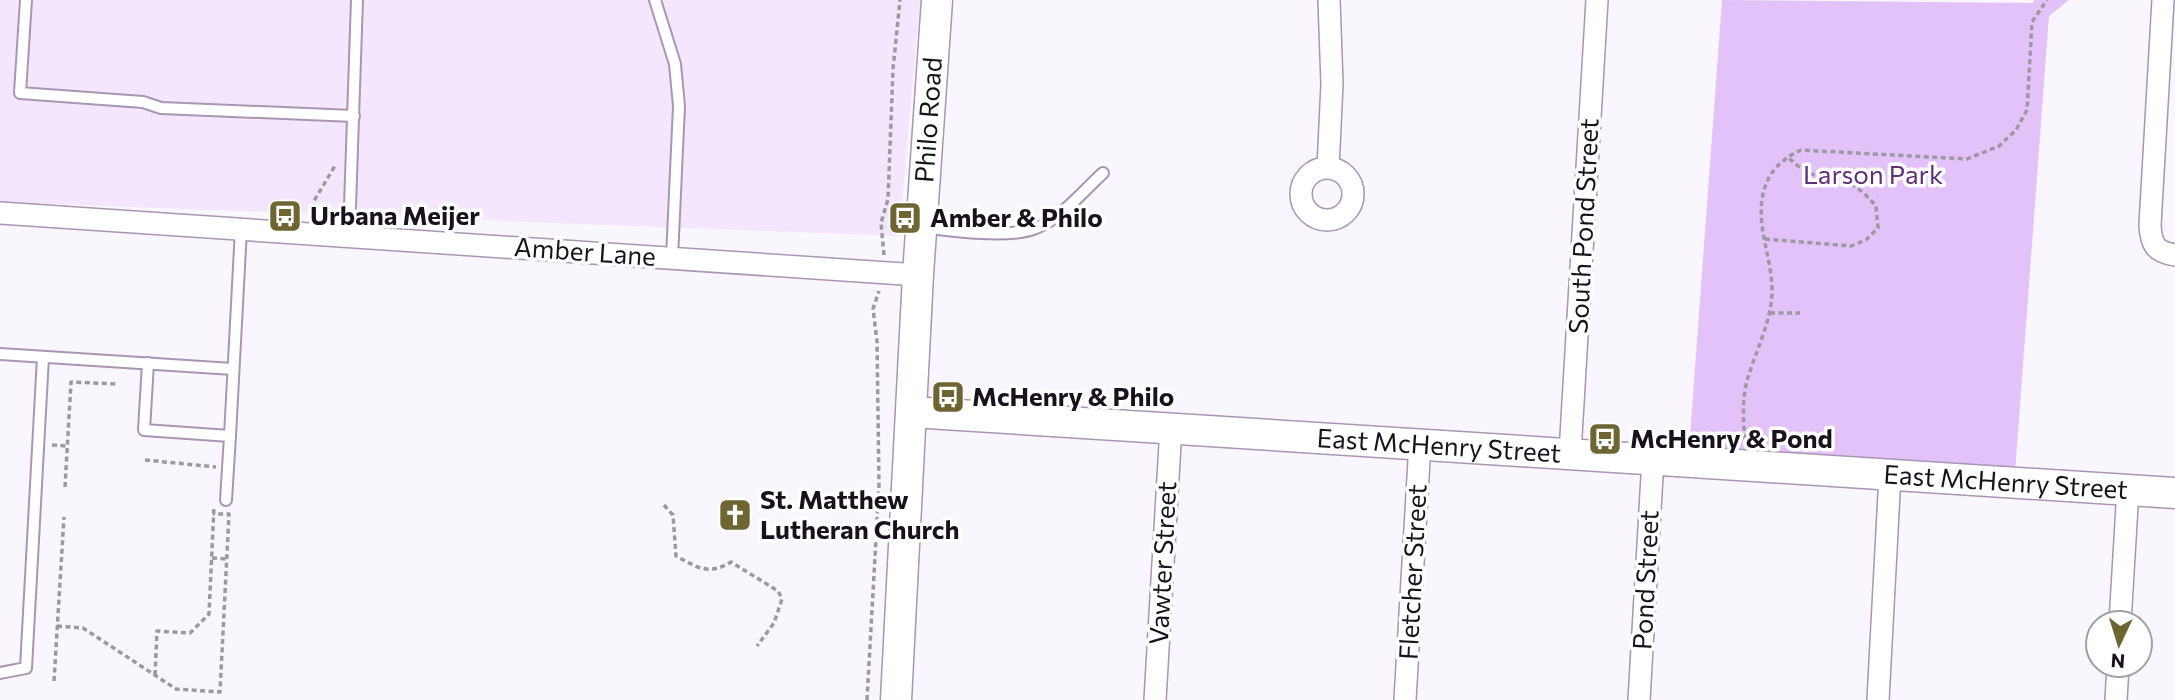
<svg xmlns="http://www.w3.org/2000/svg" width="2175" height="700" font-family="Commissioner,sans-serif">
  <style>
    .built { fill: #f4e6fd }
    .green { fill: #e3c2f9 }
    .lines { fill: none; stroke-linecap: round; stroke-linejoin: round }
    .lane-casing { stroke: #a896b3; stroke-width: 14 }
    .street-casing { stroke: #a896b3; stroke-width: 24 }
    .secondary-casing { stroke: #a896b3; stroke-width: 33 }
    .path { stroke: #9d98a1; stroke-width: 3.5; stroke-dasharray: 5 3.5; stroke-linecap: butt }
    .lane { stroke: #fff; stroke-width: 10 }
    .street { stroke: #fff; stroke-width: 21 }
    .secondary { stroke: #fff; stroke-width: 30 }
    .labels { text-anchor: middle; stroke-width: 7; stroke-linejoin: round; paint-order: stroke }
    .street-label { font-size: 26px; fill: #19121d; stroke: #fff }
    .park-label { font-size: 26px; fill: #5f2c7a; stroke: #fff }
    .poi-label { font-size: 26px; font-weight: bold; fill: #19121d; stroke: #fff; text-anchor: start }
  </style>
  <rect width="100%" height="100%" fill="#faf6fd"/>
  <!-- built -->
  <polygon class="built" points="0,0 920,0 899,236 0,202"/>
  <!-- green -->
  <polygon class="green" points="1722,0 2033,3 2034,0 2069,0 2049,16 2015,472 1689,450"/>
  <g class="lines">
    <defs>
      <g id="lane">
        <polyline points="26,0 20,93 143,102 161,108 354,116"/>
        <polyline points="655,0 675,64 679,106 672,258"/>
        <path d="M 923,227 C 952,231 1010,239 1036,228 C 1062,218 1083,191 1103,173"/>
        <polyline points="349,236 357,0"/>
        <polyline points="0,354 233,369"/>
        <polyline points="148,363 144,430 230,436 241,229"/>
        <polyline points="226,500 230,436"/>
        <polyline points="0,673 26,668 43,357"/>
      </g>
      <g id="street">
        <path d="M 2163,0 L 2150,225 C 2151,244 2155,252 2175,255"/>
        <polyline points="1328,168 1332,84 1329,0"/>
        <circle cx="1327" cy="194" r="26"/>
        <polyline points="0,213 918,275"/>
        <polyline points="1570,453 1597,0"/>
        <polyline points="2120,623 2128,489"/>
        <polyline points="1155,700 1171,427"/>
        <polyline points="1405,700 1420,443"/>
        <polyline points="1639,700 1653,459"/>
        <polyline points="1878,700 1890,475"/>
        <polyline points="2116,700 2118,665"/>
      </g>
      <g id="secondary">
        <path id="s1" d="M 912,412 L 2175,493"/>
        <path id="s2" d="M 896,700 L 918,275 L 937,0"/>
      </g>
    </defs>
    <!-- lane casing -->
    <use href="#lane" class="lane-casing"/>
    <!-- street casing -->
    <use href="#street" class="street-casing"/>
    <!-- secondary casing -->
    <use href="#secondary" class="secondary-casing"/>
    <!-- path -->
    <g class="path">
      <polyline points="312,217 314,201 336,164"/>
      <path d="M 1765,239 L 1851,246 L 1866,240 L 1878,228 L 1876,206 C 1868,197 1858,186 1846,182 C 1816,172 1813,182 1787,156"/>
      <polyline points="884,255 881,223 888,199 893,69 900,0"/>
      <polyline points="1770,313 1800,313"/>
      <path d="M 1745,439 C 1743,420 1742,400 1747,381 C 1755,352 1771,323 1772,293 C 1773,258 1753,222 1765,187 C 1770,170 1785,157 1801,150 L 1967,159 L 1999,146 L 2016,130 L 2027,110 L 2032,22 L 2047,0"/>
      <polyline points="52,445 67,446"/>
      <polyline points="145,460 216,467"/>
      <polyline points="65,487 71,382 118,384"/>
      <path d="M 664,505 L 673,515 L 676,556 C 697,567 708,576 731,562 L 778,591 L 782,599 L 774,623 L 757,646"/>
      <polyline points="212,558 227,559"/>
      <polyline points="57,626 83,628 176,689 220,692 229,514 213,514"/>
      <polyline points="155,675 157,631 190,633 209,614 214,506"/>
      <polyline points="54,681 64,517"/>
      <polyline points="867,700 879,485 877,341 873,309 879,291"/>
    </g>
    <!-- lane -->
    <use href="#lane" class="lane"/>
    <!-- street -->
    <use href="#street" class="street"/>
    <!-- secondary -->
    <use href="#secondary" class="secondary"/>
  </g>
  <!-- icons -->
  <defs>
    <symbol id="bus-square" viewBox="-11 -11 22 22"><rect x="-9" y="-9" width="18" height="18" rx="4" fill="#6d6632" stroke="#fff"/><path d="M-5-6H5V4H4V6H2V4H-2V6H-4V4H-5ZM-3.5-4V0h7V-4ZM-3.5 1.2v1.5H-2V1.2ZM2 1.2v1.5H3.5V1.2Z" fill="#fff"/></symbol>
    <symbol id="church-square" viewBox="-11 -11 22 22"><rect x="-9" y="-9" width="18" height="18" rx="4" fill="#6d6632" stroke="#fff"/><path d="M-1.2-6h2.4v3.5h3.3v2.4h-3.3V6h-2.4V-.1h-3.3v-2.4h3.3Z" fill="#fff"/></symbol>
  </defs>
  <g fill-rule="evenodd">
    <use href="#bus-square" x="266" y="197" width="38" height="38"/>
    <use href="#bus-square" x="886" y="199" width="38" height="38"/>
    <use href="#bus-square" x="929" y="378" width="38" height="38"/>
    <use href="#bus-square" x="1586" y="420" width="38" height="38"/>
    <use href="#church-square" x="716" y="496" width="38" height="38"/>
  </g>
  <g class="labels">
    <!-- street labels -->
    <g class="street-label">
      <text dy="9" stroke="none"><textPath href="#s2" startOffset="581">Philo Road</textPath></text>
      <text transform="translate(1584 226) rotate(-87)" y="9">South Pond Street</text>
      <text transform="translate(585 252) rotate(4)" y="9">Amber Lane</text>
      <text dy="9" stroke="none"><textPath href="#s1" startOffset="528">East McHenry Street</textPath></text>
      <text dy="9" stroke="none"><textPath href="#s1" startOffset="1096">East McHenry Street</textPath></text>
      <text transform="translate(1163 563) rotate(-87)" y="9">Vawter Street</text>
      <text transform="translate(1413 572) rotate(-87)" y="9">Fletcher Street</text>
      <text transform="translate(1646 580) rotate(-87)" y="9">Pond Street</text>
    </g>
    <!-- park labels -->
    <g class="park-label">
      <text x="1873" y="184">Larson Park</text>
    </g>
    <!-- poi labels -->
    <g class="poi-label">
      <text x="310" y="225">Urbana Meijer</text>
      <text x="930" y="227">Amber &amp; Philo</text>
      <text x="972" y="406">McHenry &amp; Philo</text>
      <text x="1630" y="448">McHenry &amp; Pond</text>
      <text x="760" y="509">St. Matthew<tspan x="760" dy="30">Lutheran Church</tspan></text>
    </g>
  </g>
  <!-- north arrow -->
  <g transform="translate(2119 644) rotate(184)"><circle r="33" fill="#ffffff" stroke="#a3a0a5" stroke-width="2"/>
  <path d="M0-5L12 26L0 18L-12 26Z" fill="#6d6632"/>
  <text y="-10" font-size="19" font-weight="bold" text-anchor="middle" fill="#19121d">N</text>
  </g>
</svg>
